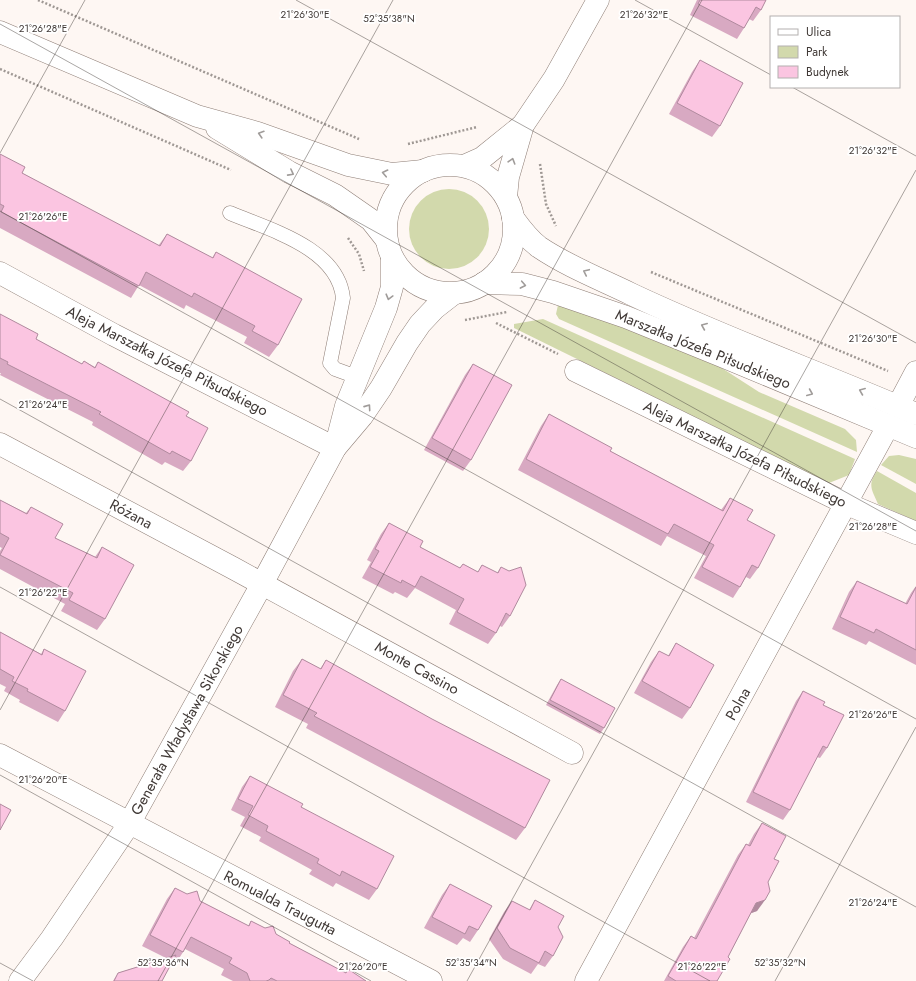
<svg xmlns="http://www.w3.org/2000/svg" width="916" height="981" font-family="Jost,sans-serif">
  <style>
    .green { fill: #d2d9ac }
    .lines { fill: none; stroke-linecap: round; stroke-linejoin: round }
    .service-casing { stroke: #8e7e76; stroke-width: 15 }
    .minor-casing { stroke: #8e7e76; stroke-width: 23 }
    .tertiary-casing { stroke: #8e7e76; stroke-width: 23 }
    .secondary-casing { stroke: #8e7e76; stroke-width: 23 }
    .path { stroke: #9f9894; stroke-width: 2.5; stroke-dasharray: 2 2; stroke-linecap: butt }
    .service { stroke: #fff; stroke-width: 14 }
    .minor { stroke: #fff; stroke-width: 22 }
    .tertiary { stroke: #fff; stroke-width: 22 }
    .secondary { stroke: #fff; stroke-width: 22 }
    .wall { fill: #d8a9c2 }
    .shaded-wall { fill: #b08a9e }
    .building { fill: #fbc5e1; stroke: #b08a9e }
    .oneway { stroke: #a09c9a }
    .ticks { fill: none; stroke: #403936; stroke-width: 1; stroke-opacity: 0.45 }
    .labels { text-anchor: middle; stroke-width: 3.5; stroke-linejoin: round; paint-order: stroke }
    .street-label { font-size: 15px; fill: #403936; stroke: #fff }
    .ticks-label { font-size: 10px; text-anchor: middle; fill: #403936; stroke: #fff; stroke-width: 3.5; stroke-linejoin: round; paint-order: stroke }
  </style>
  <rect width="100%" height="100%" fill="#fef7f3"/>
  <!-- green -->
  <g class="green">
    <circle cx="449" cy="229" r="40"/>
    <polygon points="558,305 700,354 759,392 845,429 856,440 857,452 559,319 556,314"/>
    <polygon points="543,319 855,459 849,475 829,483 514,328 514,324"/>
    <polygon points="899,455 916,459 916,484 881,465 889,456"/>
    <path d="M 877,471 L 916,493 L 916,521 L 878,504 C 872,490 867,485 877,471 Z"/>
  </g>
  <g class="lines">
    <defs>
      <path id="service" d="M 230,213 C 270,230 338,248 343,298 L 330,363 L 335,369 L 357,377"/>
      <g id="minor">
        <polyline points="464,166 482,158 523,125"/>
        <polyline points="506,197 508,177 523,125 554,79 598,0"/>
        <polyline points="0,273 114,335 335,448"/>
        <polyline points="576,371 847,504 916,533"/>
        <polyline points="898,406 916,372"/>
        <polyline points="0,444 233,568 572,753"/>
        <polyline points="0,755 431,981"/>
        <polyline points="586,981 888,426"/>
      </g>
      <g id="tertiary">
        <polyline points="337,441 346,406 386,308 392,287 392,258"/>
        <polyline points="20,981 52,938 129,824 262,584 335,448 362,416 381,388 407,343 420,324 435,308 453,294"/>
      </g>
      <g id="secondary">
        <polyline points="0,32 197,116 258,133 348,165 392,174 423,171"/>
        <polyline points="217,128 289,172 335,195 371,220 386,239"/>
        <circle cx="450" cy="229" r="64"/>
        <path d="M 513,218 C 521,229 528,239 539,247 C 567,266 600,279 631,294 C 724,338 821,373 916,414"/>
        <polyline points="484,283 522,284 553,292 626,317 722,356 916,437"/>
      </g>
    </defs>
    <!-- service casing -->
    <use href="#service" class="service-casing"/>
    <!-- minor casing -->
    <use href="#minor" class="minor-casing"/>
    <!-- tertiary casing -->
    <use href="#tertiary" class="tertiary-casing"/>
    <!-- secondary casing -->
    <use href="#secondary" class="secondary-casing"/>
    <!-- path -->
    <g class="path">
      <polyline points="38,0 359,139"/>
      <polyline points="0,69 231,170"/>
      <polyline points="408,144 477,127"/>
      <polyline points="540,164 546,204 556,226"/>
      <polyline points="348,238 359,254 364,271"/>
      <polyline points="651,272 888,371"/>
      <polyline points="465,320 507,312"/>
      <polyline points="496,323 558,354"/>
    </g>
    <!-- service -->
    <use href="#service" class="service"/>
    <!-- minor -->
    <use href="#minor" class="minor"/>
    <!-- tertiary -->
    <use href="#tertiary" class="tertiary"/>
    <!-- secondary -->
    <use href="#secondary" class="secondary"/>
  </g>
  <!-- wall -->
  <g class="wall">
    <polygon points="697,0 766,0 761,10 753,21 749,19 744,28 737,39 690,15"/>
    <polygon points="700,60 720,126 712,137 669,114 692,72"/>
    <polygon points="0,154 22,173 158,246 167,234 212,258 216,252 278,345 269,357 244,343 247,337 186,305 184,309 139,285 131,298 0,228"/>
    <polygon points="0,314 36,339 82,364 84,361 95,367 98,362 186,416 191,461 183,471 165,462 162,465 92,425 93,422 0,375 1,373 0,373"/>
    <polygon points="473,364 471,460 463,471 424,450 465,375"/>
    <polygon points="549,414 610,451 721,510 730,498 747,520 758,568 750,579 746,577 740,587 733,598 694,578 706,556 667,536 661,546 518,470 541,426"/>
    <polygon points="0,500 26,513 31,507 55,538 95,557 102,547 105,619 97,630 61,611 65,604 0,569 0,551 2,548 0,547"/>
    <polygon points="389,523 420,547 460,568 463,564 478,572 482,565 497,573 501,567 510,616 502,627 500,626 496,633 488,644 449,624 456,610 415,588 407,598 395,592 393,594 362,578 371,562 367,560 381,534"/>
    <polygon points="857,581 905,604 911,593 916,586 916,665 869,641 866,645 832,629 849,592"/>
    <polygon points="0,632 41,654 44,649 65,711 58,722 19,702 20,700 4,691 6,687 0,684"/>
    <polygon points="676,643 690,708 682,719 634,693 651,662 659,651 668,656"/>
    <polygon points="302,659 320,669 326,660 525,828 516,840 306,728 308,724 275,707 293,671"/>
    <polygon points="561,679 604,728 600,734 546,705 557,685"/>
    <polygon points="803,691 823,705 827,748 820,758 817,757 790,810 783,820 746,802 796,701"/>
    <polygon points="250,776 301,807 377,889 369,900 336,883 333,887 309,874 312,870 259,841 261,837 240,826 245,817 231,810 242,787"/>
    <polygon points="762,823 774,859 768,882 757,911 751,913 728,957 717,981 664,981 683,947 691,936 694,938 738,855 746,844 748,845 754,834"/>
    <polygon points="450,884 478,930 470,942 463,938 457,945 424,928 442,895"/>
    <polygon points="175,888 248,926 251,921 276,934 289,943 345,973 348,969 366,981 233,981 221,975 224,969 185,949 176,963 172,961 162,981 113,981 118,973 166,958 142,946 167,899"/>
    <polygon points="535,900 558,927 553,956 545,967 538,964 531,974 503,959 489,939 504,912 512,901 529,910"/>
  </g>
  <!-- shaded-wall -->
  <polygon class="shaded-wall" points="765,900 757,911 749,914 756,903"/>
  <!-- building -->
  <g class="building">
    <polygon points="700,0 766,0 761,10 756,7 744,28 698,4"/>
    <polygon points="700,60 743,83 720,126 677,103"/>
    <polygon points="0,154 25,167 22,173 160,246 167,234 213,258 216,252 302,299 278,345 252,331 255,326 194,293 192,297 146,272 139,286 1,212 4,206 0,204"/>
    <polygon points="0,314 38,334 36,339 82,364 84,361 95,368 98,362 189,412 186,416 208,428 191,461 172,451 170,454 99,414 101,412 7,364 8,362 0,358"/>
    <polygon points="473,364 512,385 471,460 432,438"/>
    <polygon points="549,414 612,448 610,451 723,511 730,498 753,510 747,520 775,535 758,568 752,565 740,587 702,567 714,545 674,524 668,534 526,459"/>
    <polygon points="0,500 27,514 31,507 63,524 55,538 97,558 102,547 134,565 105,619 69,600 73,593 0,555 9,538 0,533"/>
    <polygon points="389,523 423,541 420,547 460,568 463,564 478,572 482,565 498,573 501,567 509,571 521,567 526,585 510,616 506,613 496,633 457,612 464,599 421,576 415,587 402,580 401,583 370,567 379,551 375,549"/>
    <polygon points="857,581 907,604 916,587 916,650 876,629 874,633 840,617"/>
    <polygon points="0,632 42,655 44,649 86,671 65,711 27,691 28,689 12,681 14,677 0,669"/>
    <polygon points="676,643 714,665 690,708 642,681 659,651 669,656"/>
    <polygon points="302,659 321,669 326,660 432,719 550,780 525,828 314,716 317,713 283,695"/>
    <polygon points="561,679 615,708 604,728 550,700"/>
    <polygon points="803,691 825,702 823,705 844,715 827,748 823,746 790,810 753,792"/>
    <polygon points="250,776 303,804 301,807 394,856 377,889 342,871 340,876 317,863 319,859 266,831 268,826 248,815 253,806 238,799"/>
    <polygon points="0,804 11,810 0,830"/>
    <polygon points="762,823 786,836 774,859 779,861 768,882 770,891 765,900 756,903 728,957 730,959 717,981 676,981 668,976 691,936 696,939 746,844 750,846"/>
    <polygon points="450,884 492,906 478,930 469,926 465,934 432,917"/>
    <polygon points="175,888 187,894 197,891 200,901 249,926 251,921 265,928 273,926 276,934 290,942 289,943 346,973 348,969 366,981 277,981 271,978 269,980 266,981 250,981 247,973 229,963 232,958 191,937 183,952 150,935"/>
    <polygon points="535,900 564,916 558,927 563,937 553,956 545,951 539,963 510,948 497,928 512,901 530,910"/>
    <polygon points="176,955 162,981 114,981 118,973"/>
  </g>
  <!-- one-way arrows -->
  <defs><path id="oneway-chevron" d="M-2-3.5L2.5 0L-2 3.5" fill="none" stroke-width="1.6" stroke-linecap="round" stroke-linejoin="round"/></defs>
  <g class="oneway">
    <use href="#oneway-chevron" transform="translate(261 134) rotate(-163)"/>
    <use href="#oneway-chevron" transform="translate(512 161) rotate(-73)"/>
    <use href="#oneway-chevron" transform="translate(291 173) rotate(28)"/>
    <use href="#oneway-chevron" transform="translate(385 173) rotate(-168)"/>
    <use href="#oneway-chevron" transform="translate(586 272) rotate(-155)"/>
    <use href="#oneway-chevron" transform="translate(523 285) rotate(11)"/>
    <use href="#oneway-chevron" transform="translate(389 297) rotate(105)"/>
    <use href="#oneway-chevron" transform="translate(704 326) rotate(-157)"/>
    <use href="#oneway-chevron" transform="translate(862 391) rotate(-158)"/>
    <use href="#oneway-chevron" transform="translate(810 393) rotate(23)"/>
    <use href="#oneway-chevron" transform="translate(368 407) rotate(-55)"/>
  </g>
  <!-- ticks -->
  <path class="ticks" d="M 296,0 L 916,343M 635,0 L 771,75M 0,24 L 916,531M 792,87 L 916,156M 0,153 L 85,0M 0,211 L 916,719M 0,399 L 916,907M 0,587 L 710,981M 0,710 L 393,0M 0,775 L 371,981M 0,963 L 33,981M 158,981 L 702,0M 467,981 L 916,170M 775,981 L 916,727"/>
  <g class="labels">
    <!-- street labels -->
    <g class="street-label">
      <text transform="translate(703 349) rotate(22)" y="5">Marszałka Józefa Piłsudskiego</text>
      <text transform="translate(167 361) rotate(27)" y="5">Aleja Marszałka Józefa Piłsudskiego</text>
      <text transform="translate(745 454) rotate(26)" y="5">Aleja Marszałka Józefa Piłsudskiego</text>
      <text transform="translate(131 514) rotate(28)" y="5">Różana</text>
      <text transform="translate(417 668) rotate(29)" y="5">Monte Cassino</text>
      <text transform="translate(738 704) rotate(-61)" y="5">Polna</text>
      <text transform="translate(187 720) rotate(-61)" y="5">Generała Władysława Sikorskiego</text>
      <text transform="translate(280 903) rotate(27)" y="5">Romualda Traugutta</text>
    </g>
  </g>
  <g class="ticks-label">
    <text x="305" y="18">21°26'30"E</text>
    <text x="644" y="18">21°26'32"E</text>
    <text x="389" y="22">52°35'38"N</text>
    <text x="43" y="32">21°26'28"E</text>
    <text x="873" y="154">21°26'32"E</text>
    <text x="43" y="220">21°26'26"E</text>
    <text x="873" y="342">21°26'30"E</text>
    <text x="43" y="408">21°26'24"E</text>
    <text x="873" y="530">21°26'28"E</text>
    <text x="43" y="596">21°26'22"E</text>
    <text x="873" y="718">21°26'26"E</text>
    <text x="43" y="783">21°26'20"E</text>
    <text x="873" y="906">21°26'24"E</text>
    <text x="163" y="966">52°35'36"N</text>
    <text x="471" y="966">52°35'34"N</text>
    <text x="780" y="966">52°35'32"N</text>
    <text x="363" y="970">21°26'20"E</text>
    <text x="702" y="970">21°26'22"E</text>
  </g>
  <!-- legend -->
  <rect x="770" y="16" width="130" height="72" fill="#ffffff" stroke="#b3b0af"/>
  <rect x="778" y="29" width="20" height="6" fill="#ffffff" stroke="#b3b0af"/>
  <text x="806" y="36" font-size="12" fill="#403936">Ulica</text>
  <rect x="778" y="46" width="20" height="12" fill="#d2d9ac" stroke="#b3b0af"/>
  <text x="806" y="56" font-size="12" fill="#403936">Park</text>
  <rect x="778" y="66" width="20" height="12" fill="#fbc5e1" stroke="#b3b0af"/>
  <text x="806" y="76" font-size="12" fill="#403936">Budynek</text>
</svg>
